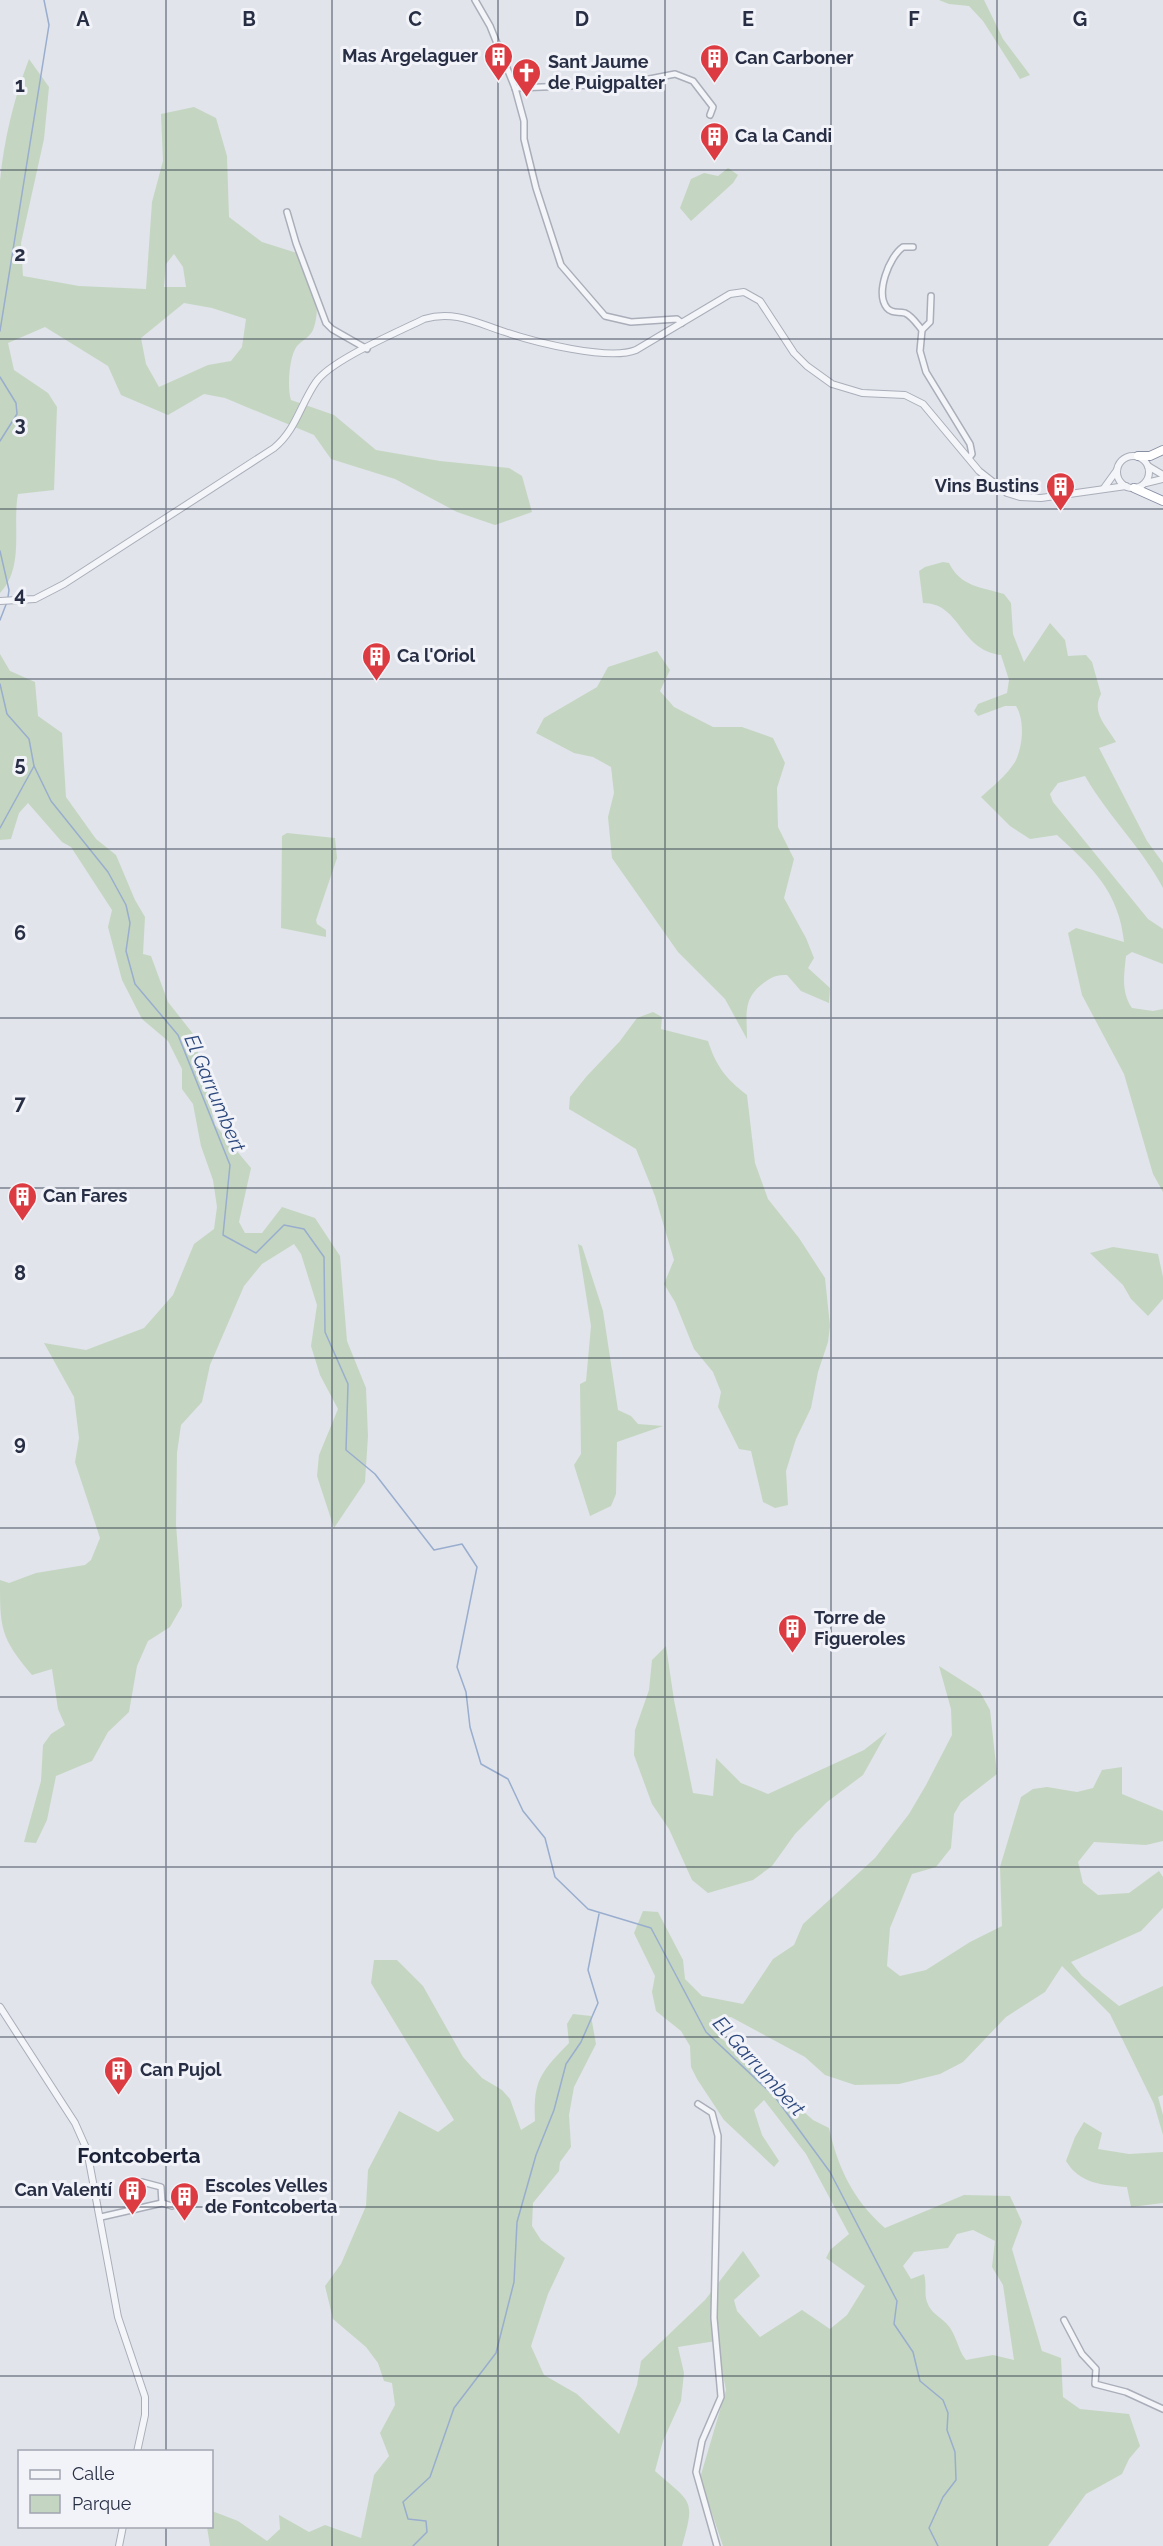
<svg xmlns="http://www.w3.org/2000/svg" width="1163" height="2546" font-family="Raleway,sans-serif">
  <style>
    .green { fill: #c4d6c1; fill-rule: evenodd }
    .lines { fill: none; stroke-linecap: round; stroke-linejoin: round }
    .stream { stroke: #99adce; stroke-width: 1.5 }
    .minor-casing { stroke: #aaaeb9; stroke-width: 8 }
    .tertiary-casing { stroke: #aaaeb9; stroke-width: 8 }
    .trunk-casing { stroke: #878fa3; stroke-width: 10 }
    .minor { stroke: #f4f5f9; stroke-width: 5 }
    .tertiary { stroke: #f4f5f9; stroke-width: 6 }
    .trunk { stroke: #fff; stroke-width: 8 }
    .grid { fill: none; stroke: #282f45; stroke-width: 1.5; stroke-opacity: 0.55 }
    .labels { text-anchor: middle; stroke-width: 6; stroke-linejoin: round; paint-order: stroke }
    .poi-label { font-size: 18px; font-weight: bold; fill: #282f45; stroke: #f1f3f8; text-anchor: start }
    .water-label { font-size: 20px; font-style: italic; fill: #2d487d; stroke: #f1f3f8 }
    .quarter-label { font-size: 21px; font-weight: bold; fill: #1a2035; stroke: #f1f3f8 }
    .grid-label { font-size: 20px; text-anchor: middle; font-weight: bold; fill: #282f45; stroke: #f1f3f8; stroke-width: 6; stroke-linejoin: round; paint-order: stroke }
  </style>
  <rect width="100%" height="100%" fill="#e1e4eb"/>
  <!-- green -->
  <g class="green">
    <polygon points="939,0 984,0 1003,39 1030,75 1020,79 983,21 969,6 949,4"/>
    <path d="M 29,59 L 49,87 L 44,139 L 21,243 L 23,276 L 79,286 L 146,289 L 152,202 L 163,161 L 161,114 L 194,107 L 216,118 L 227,156 L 229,217 L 262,242 L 300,254 C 311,276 323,305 313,330 C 310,337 302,340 297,346 C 289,356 287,389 291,400 L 334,415 L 376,450 L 440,461 L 509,468 L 522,476 L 532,512 L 495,525 L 457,512 L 395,479 L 331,459 L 314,435 L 225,398 L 204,394 L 168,415 L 121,395 L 108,366 L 45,327 L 8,343 L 14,370 L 48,393 L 57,407 L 54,490 L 18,494 C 12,526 25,567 0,593 L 0,181 C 4,139 14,98 29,59 ZM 174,254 L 183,267 L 186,287 L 164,287 L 166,264 ZM 184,303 L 212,308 L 246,319 L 242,347 L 231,361 L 208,365 L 159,387 L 146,364 L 141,338 Z"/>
    <polygon points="728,168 738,175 733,183 691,221 680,208 691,179 704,173 718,176"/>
    <path d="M 943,562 L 949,563 C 961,587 981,587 1004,594 L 1011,603 L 1013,634 L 1024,662 L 1050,623 L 1065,640 L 1068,656 L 1086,655 L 1092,662 L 1101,694 C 1091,713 1106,725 1116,742 L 1099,748 L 1147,841 L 1163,863 L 1163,888 C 1142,848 1108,816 1085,776 L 1058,783 L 1050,794 L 1053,802 L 1148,919 L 1163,929 L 1163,964 L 1132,952 L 1126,956 C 1124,975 1121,992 1132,1008 L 1153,1011 L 1163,1009 L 1163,1192 L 1153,1174 L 1124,1074 L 1082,995 L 1068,933 L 1076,928 L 1124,942 C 1119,892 1092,867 1057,835 L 1030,839 L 1010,826 L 981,797 C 991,788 1007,775 1015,762 C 1023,747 1025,720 1016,706 L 1005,706 L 978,716 L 974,711 L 978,704 L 1007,693 L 1009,680 L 1001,655 C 959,650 961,603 923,603 L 919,571 L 925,567 Z"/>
    <path d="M 657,651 L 670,670 L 660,691 L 674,707 L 713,727 L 742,727 L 773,738 L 785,763 L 777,788 L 778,827 L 794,859 L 784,898 L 806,938 L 814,958 L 808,968 L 830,988 L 829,1003 L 801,991 L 787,975 C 777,975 773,976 765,982 C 742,998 747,1014 747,1039 L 725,999 L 678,952 L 612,858 L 608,817 L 614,793 L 611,767 L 593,757 L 574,753 L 536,733 L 544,718 L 597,687 L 608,667 Z"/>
    <path d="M 0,654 L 10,671 L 35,682 L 38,716 L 62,733 L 66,797 L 96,839 L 116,855 L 135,900 L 145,917 L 143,954 L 151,956 L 168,1002 L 194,1035 L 215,1125 L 251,1168 L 239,1222 L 245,1233 L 262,1233 L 282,1207 L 315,1218 L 340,1256 L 347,1341 L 366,1388 L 368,1436 L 365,1482 L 334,1528 L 317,1476 L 319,1455 L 338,1409 L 320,1375 L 311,1346 L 317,1305 L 301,1254 L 294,1244 L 262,1264 L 244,1286 L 210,1365 L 202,1402 L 181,1425 L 177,1453 L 176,1524 L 182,1606 L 170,1627 L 148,1641 L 137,1666 L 129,1712 L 108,1732 L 92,1761 L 56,1776 L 47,1820 L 36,1843 L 24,1842 L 41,1781 L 43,1745 L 51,1734 L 65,1725 L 58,1709 L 52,1669 L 32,1675 C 0,1637 0,1628 0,1580 L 9,1583 L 36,1573 L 85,1565 L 91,1560 L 100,1538 L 75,1462 L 79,1438 L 74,1397 L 44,1343 L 86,1350 L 144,1328 L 173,1295 L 194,1244 L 214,1229 L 217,1207 L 213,1180 L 201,1146 L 193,1104 L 182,1089 L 182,1069 L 168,1041 L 142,1019 L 122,980 L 108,927 L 112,910 L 71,847 L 62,842 L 28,803 L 19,813 L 11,839 L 0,840 Z"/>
    <polygon points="287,833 335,838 337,858 316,920 317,924 326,930 326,937 281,928 282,836"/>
    <path d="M 653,1012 L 662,1017 L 661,1029 L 708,1041 C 716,1066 726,1079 747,1095 L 755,1163 L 768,1199 L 799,1238 L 825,1278 L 830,1326 L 828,1342 L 818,1372 L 811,1408 L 796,1439 L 786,1471 L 788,1505 L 775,1508 L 763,1502 L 751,1451 L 739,1449 L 718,1407 L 721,1392 L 713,1372 L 694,1349 L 675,1302 L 664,1284 L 674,1260 L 655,1196 L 636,1149 L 569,1109 L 570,1097 L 586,1077 L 620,1041 L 637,1018 Z"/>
    <polygon points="578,1244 582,1246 603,1311 618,1410 631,1416 638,1424 663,1426 617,1442 616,1494 611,1506 590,1516 574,1465 581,1454 580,1384 586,1381 591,1326"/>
    <polygon points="1113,1247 1158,1254 1163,1277 1163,1299 1148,1316 1131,1299 1123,1285 1090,1253"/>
    <polygon points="666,1646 674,1700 693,1793 713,1796 716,1758 741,1783 768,1794 864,1750 887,1732 863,1775 827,1802 795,1834 772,1866 753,1880 708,1893 692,1880 669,1829 652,1804 634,1755 635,1730 649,1690 652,1660"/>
    <path d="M 939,1666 L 980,1692 L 990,1710 L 997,1774 L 961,1802 L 954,1814 L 951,1848 L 936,1867 L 912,1874 L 890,1928 L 887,1966 L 900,1976 L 926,1970 L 970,1942 L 1002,1926 L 1000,1867 L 1021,1797 L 1033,1789 L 1047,1787 L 1077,1792 L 1093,1788 L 1102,1770 L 1122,1767 L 1122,1794 L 1163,1811 L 1163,1841 L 1146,1845 L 1094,1842 L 1078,1862 L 1083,1883 L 1098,1895 L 1129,1893 L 1159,1871 L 1163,1877 L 1163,1908 L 1141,1931 L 1071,1962 L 1082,1976 L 1119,2006 L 1163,1986 L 1163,2095 L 1158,2097 L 1163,2115 L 1163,2135 L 1154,2104 L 1110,2014 L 1062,1966 L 1045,1992 L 1006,2017 L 963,2062 L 940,2074 L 899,2084 L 855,2085 L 825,2075 L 805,2057 L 731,2017 L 711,2019 L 720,2037 L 813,2120 L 829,2128 C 838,2168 853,2200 885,2228 L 964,2195 L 1010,2196 L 1022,2222 L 1012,2249 L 1042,2351 L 1061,2358 L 1063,2397 L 1080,2409 L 1129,2414 L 1140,2446 L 1129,2459 L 1122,2474 L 1086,2494 L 1048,2546 L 723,2546 L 700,2478 L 726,2390 L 716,2341 L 678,2347 L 684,2373 L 681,2401 L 663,2441 L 655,2471 C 691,2503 696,2498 682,2546 L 210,2546 L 207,2527 L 212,2526 L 212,2511 L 238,2521 L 267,2541 L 280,2529 L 279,2515 L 309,2532 L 325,2525 L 361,2538 L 374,2475 L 389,2456 L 380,2433 L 395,2405 L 392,2383 L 384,2381 L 378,2363 L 366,2347 L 333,2319 L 325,2286 L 341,2264 L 366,2206 L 368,2170 L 399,2111 L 438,2132 L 454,2120 L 371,1983 L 374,1960 L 397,1960 L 423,1986 L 463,2057 L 482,2078 L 502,2090 L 510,2099 L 521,2130 L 535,2121 C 533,2080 541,2072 569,2043 L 567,2024 L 573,2014 L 591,2016 L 596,2044 L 574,2087 L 569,2115 L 571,2147 L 560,2162 L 559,2171 L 533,2203 L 532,2226 L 541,2240 L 565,2258 L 548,2294 L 531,2346 L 544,2375 L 577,2394 L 619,2434 L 637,2385 L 641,2361 L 705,2300 L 743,2251 L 760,2276 L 734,2300 L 737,2311 L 760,2337 L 802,2310 L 830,2329 L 847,2315 L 865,2286 L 826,2258 L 830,2250 L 849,2234 L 806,2154 L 764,2100 L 754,2110 L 762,2135 L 779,2161 L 774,2167 L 724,2120 L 697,2079 L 691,2067 L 690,2046 L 681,2031 L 656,2011 L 652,1992 L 655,1976 L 634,1933 L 643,1911 L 658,1912 L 683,1960 L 685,1979 L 702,1996 L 743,2004 L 773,1959 L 794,1945 L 803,1924 L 875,1858 L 909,1814 L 926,1785 L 952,1735 L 951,1709 ZM 973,2230 L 995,2241 L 992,2267 L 1003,2285 L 1014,2360 L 993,2355 L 966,2360 C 957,2349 957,2334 946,2323 C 939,2316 931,2313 927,2302 C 924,2294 927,2284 924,2274 L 911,2279 L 903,2266 L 914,2252 L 948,2248 L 957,2234 Z"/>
    <path d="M 1084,2122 L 1102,2133 L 1098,2149 L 1129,2154 L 1163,2152 L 1163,2203 L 1131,2207 L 1127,2187 C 1102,2185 1080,2184 1066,2161 L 1075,2137 Z"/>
  </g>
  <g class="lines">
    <!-- stream -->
    <g class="stream">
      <polyline points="0,331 49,25 44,0"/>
      <polyline points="0,377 16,403 17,414 0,441"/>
      <polyline points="0,551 9,590 8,597"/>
      <polyline points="0,620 7,602"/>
      <polyline points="0,684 7,714 29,739 34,766 51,801 108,872 126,905 130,923 126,951 135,984 178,1035 230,1165 223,1235 256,1253 284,1225 304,1229 324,1257 325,1332 348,1384 346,1450 375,1474 434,1550 462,1544 477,1567 457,1667 466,1692 470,1727 481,1764 508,1779 523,1811 545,1838 555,1877 588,1909 651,1928 706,2032 775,2097 830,2172 897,2301 894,2324 913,2352 920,2381 943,2400 948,2413 947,2430 955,2452 956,2480 943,2497 929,2528 938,2546"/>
      <polyline points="0,828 34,766"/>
      <polyline points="413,2546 427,2532 426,2521 408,2519 403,2502 430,2477 454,2408 496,2353 514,2282 517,2222 536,2155 554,2110 566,2064 581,2042 598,2003 588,1970 599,1914"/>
    </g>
    <defs>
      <g id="minor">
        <polyline points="475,0 490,26 515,88 524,121 524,139 536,188 561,265 605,316 631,322 677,319 682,323"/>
        <polyline points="515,88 624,84 675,74 693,81 713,107 710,115"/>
        <polyline points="287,212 296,243 326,323 332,329 367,349"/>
        <path d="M 913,247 L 903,247 C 889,257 875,293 887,308 C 892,314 898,311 905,313 C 912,316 917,324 922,330 L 920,351 L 926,372 L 970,444 L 972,454 L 969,458"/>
        <polyline points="922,330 930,322 931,296"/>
        <polyline points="698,2104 712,2113 718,2136 714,2318 721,2397 702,2441 696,2472 717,2546"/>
        <polyline points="142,2182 161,2187 162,2203"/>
        <polyline points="101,2217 162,2203 172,2206"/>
        <polyline points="1064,2320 1082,2354 1096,2369 1095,2384 1126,2392 1163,2409"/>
      </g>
      <g id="tertiary">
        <circle cx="1133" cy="472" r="16"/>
        <polyline points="1148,466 1163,475"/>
        <polyline points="1146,483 1163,479"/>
        <polyline points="1104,488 1117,470"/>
        <path d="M 0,601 L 35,599 L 64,584 L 274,448 C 296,430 300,405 316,382 C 331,360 398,332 424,319 C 454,310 477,323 505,332 C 534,342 609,361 636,350 L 730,294 L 744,292 L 760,301 L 794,353 L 807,366 L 832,384 L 862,393 L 905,395 L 923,404 L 979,471 L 1007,493 L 1020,497 L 1041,498 L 1126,486"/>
        <polyline points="0,2007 75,2123 87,2150 118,2317 145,2397 145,2415 137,2452"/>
        <polyline points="119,2546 123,2526"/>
      </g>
      <g id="trunk">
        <polyline points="1138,456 1150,456 1163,450"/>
        <polyline points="1134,488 1163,501"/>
      </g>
    </defs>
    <!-- minor casing -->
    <use href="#minor" class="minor-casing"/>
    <!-- tertiary casing -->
    <use href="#tertiary" class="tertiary-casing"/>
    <!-- trunk casing -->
    <use href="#trunk" class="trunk-casing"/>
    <!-- minor -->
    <use href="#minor" class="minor"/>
    <!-- tertiary -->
    <use href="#tertiary" class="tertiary"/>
    <!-- trunk -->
    <use href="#trunk" class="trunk"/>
  </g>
  <!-- grid -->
  <path class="grid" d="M 166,0 L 166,2452M 332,0 L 332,2546M 498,0 L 498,2546M 665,0 L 665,2546M 831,0 L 831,2546M 997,0 L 997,2546M 0,170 L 1163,170M 0,339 L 1163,339M 0,509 L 1163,509M 0,679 L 1163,679M 0,849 L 1163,849M 0,1018 L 1163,1018M 0,1188 L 1163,1188M 0,1358 L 1163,1358M 0,1528 L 1163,1528M 0,1697 L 1163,1697M 0,1867 L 1163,1867M 0,2037 L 1163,2037M 0,2207 L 1163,2207M 0,2376 L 1163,2376M 166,2526 L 166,2546"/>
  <!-- icons -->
  <defs>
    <symbol id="building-pin" viewBox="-11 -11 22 30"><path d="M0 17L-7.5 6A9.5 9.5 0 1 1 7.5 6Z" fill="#db3b41" stroke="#f1f3f8"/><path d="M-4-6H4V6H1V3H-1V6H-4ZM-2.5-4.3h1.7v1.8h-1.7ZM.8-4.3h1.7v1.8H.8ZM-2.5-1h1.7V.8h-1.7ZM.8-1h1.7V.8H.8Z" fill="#fff"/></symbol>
    <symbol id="church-pin" viewBox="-11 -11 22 30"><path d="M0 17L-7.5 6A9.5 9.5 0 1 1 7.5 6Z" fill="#db3b41" stroke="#f1f3f8"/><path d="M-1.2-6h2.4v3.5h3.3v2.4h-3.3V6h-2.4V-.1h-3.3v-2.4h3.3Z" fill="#fff"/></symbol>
  </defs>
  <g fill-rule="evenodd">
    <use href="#building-pin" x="482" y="40" width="33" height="45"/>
    <use href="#building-pin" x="698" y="42" width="33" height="45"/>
    <use href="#church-pin" x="510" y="56" width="33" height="45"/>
    <use href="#building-pin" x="698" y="120" width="33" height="45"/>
    <use href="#building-pin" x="1044" y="470" width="33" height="45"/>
    <use href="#building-pin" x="360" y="640" width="33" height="45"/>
    <use href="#building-pin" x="6" y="1180" width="33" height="45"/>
    <use href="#building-pin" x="776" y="1612" width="33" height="45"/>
    <use href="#building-pin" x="102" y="2054" width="33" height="45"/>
    <use href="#building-pin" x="116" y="2174" width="33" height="45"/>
    <use href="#building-pin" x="168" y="2180" width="33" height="45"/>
  </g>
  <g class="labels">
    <!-- poi labels -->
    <g class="poi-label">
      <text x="478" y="62" text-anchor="end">Mas Argelaguer</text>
      <text x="735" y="64">Can Carboner</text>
      <text x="548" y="68">Sant Jaume<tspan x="548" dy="21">de Puigpalter</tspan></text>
      <text x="735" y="142">Ca la Candi</text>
      <text x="1039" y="492" text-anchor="end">Vins Bustins</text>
      <text x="397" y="662">Ca l'Oriol</text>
      <text x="43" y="1202">Can Fares</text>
      <text x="814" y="1624">Torre de<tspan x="814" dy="21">Figueroles</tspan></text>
      <text x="140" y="2076">Can Pujol</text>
      <text x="205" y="2192">Escoles Velles<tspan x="205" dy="21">de Fontcoberta</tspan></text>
      <text x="112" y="2196" text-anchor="end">Can Valentí</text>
    </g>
    <!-- water labels -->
    <g class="water-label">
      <text transform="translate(215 1093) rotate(67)" y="7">El Garrumbert</text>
      <text transform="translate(759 2066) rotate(48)" y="7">El Garrumbert</text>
    </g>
    <!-- quarter labels -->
    <g class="quarter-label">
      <text x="139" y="2163">Fontcoberta</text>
    </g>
  </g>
  <g class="grid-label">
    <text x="83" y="26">A</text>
    <text x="249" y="26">B</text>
    <text x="415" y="26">C</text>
    <text x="582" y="26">D</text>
    <text x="748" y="26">E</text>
    <text x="914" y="26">F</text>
    <text x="1080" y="26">G</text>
    <text x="20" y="92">1</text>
    <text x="20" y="261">2</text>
    <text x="20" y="431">3</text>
    <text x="20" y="601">4</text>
    <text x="20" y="771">5</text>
    <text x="20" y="940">6</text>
    <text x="20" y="1110">7</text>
    <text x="20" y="1280">8</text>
    <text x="20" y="1450">9</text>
  </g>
  <!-- legend -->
  <rect x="18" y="2450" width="195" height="78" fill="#f1f3f8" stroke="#a1a5b0" stroke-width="1.5"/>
  <rect x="30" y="2470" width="30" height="9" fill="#f4f5f9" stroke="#a1a5b0" stroke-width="1.5"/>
  <text x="72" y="2480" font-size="18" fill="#282f45">Calle</text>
  <rect x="30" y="2495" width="30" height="18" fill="#c4d6c1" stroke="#a1a5b0" stroke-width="1.5"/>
  <text x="72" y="2510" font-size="18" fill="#282f45">Parque</text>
</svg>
